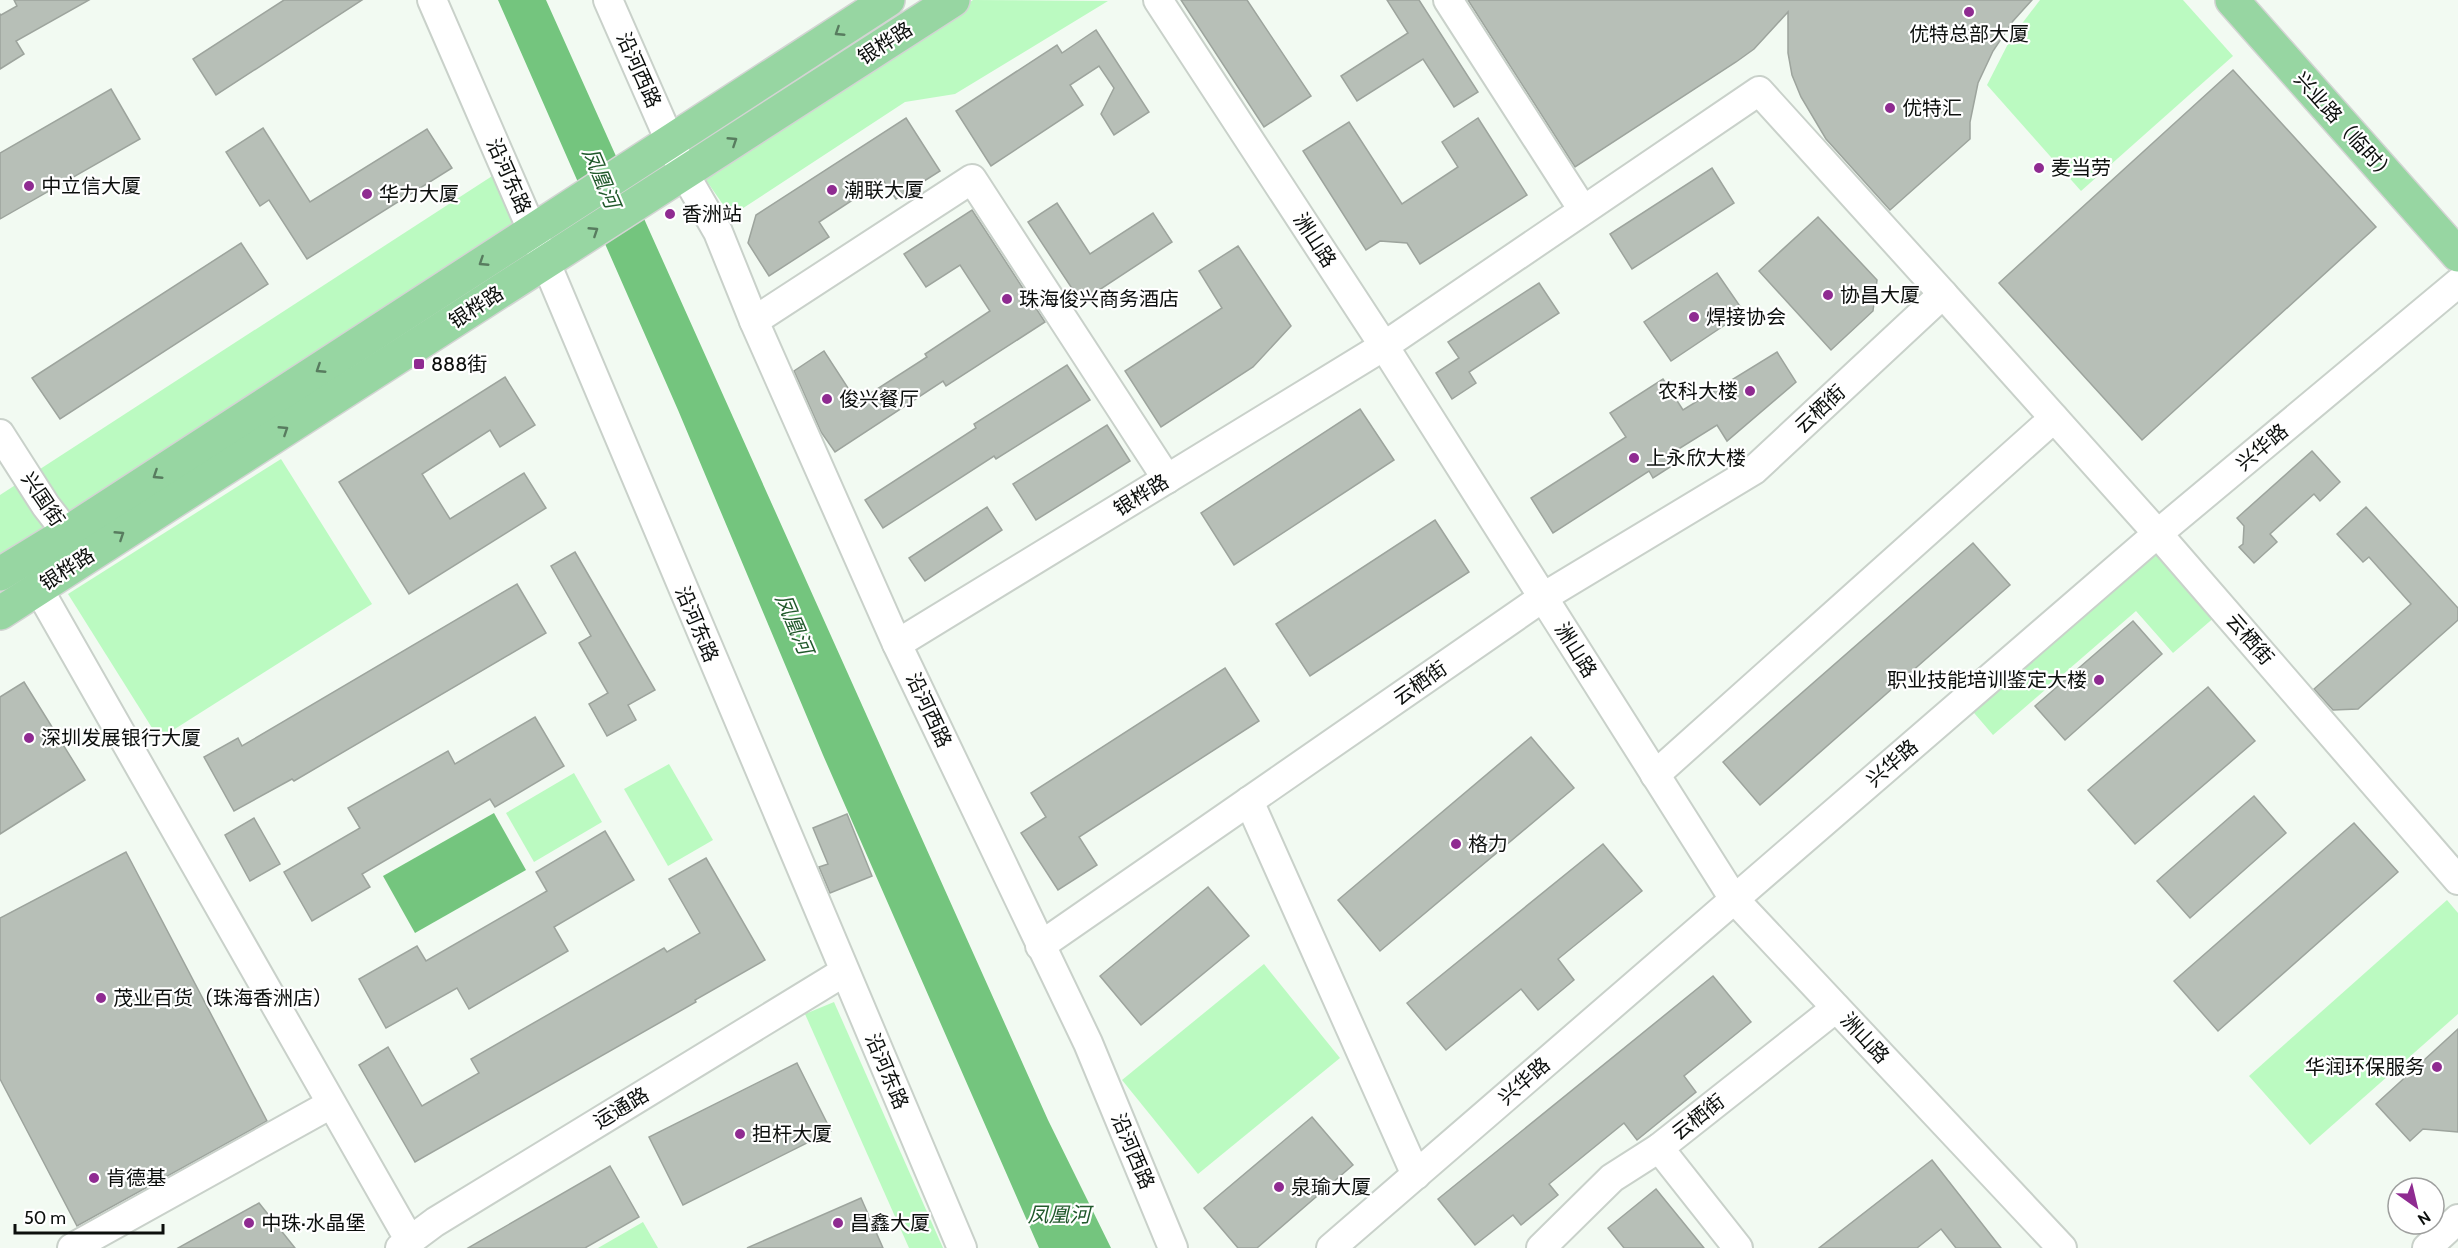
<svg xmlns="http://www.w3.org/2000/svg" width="2458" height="1248" font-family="Cabin,'Noto Sans SC',sans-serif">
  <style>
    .green { fill: #bbfac1 }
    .water { fill: #74c57e }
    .building { fill: #b7bfb7; stroke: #9da49d; stroke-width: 1.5 }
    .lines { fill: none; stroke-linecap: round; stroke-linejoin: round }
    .minor-casing { stroke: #c9d1ca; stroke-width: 32 }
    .major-casing { stroke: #d3d4d3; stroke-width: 36 }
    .minor { stroke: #fff; stroke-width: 28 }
    .major { stroke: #97d6a2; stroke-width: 33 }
    .oneway { stroke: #587c5f }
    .poi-dot { fill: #8f2b91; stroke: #fff; stroke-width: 2 }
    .labels { text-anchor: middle; stroke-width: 4.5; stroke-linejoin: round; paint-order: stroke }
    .poi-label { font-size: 20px; fill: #0c0f0d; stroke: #fff; text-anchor: start }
    .street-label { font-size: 20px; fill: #0c0f0d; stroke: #fff }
    .water-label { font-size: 21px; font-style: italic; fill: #21592b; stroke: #fff }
  </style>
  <rect width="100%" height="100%" fill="#f2faf2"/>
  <!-- green -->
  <g class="green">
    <polygon points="973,0 1108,1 955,94 905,102 731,216 701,173"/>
    <polygon points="2040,0 2183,0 2233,56 2081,191 1987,85 2011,38"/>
    <polygon points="503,169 530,229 0,572 0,495"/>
    <polygon points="281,459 372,604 159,739 68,594"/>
    <polygon points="2155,546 2216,616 2173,653 2136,611 1993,735 1969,707"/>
    <polygon points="669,764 713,840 668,866 624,789"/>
    <polygon points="574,773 602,822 534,862 506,813"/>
    <polygon points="2447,900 2458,913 2458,1014 2310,1145 2249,1076"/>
    <polygon points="1264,964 1340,1058 1198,1174 1122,1080"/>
    <polygon points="834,1002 943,1248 909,1248 805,1014"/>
    <polygon points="643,1222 658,1248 598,1248"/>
  </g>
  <!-- water -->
  <g class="water">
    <polygon points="498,0 546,0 1048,1120 1111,1248 1039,1248 823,755 678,410"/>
    <polygon points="494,813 526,870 415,933 383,876"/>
  </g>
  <!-- building -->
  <g class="building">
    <polygon points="14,0 89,0 16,41 24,54 0,69 0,14 1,15 17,6"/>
    <polygon points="284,0 362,0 216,95 193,59"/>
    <polygon points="1181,0 1247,0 1311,96 1264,127"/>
    <polygon points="1387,0 1419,0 1478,92 1454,107 1423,59 1357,101 1341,76 1408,33"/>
    <polygon points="1468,0 2032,0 2013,21 1993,51 1978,83 1970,122 1970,139 1890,210 1826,139 1801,97 1792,75 1788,53 1788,12 1754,49 1736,62 1575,167"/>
    <polygon points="1096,30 1149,112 1114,135 1101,114 1114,88 1099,66 1070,85 1083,105 991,166 956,111 1057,45 1062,53"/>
    <polygon points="2233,70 2376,227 2142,440 1999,283"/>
    <polygon points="111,89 140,139 0,219 0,153"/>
    <polygon points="906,118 940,171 896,199 883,180 819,222 829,237 769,276 748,243 756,215"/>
    <polygon points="1478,118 1527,195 1420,264 1407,243 1380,241 1366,250 1303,151 1349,122 1402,204 1458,167 1442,142"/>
    <polygon points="263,128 310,202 427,129 452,168 307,259 269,200 260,206 226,152"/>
    <polygon points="1712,168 1734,203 1632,269 1610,234"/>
    <polygon points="1057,203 1090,254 1153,213 1172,242 1081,302 1028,222"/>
    <polygon points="972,210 1045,322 946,386 943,381 835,452 821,432 794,371 824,351 857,402 927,357 925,354 990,311 960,265 926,287 904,254"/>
    <polygon points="1818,217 1877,280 1873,311 1831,350 1759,271"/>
    <polygon points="241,243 268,284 60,419 32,378"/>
    <polygon points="1238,246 1291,326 1253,367 1161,427 1125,371 1222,308 1199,271"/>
    <polygon points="1717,273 1744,312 1671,361 1644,322"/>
    <polygon points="1539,283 1559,313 1469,372 1476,383 1452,399 1436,373 1459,358 1448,342"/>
    <polygon points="1777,352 1796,382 1727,441 1717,425 1672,453 1678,462 1653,478 1649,471 1553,533 1531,498 1626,437 1610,413 1663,379 1683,410"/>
    <polygon points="1067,365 1090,400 996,459 994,456 883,528 865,500 976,428 974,424"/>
    <polygon points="505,377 535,425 500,447 490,430 422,474 450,519 524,473 546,508 409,594 339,482"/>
    <polygon points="1360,409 1394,460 1234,565 1201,513"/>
    <polygon points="1107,425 1130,461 1036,520 1013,484"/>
    <polygon points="2312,451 2340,482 2320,501 2314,494 2270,534 2277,542 2254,563 2239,547 2243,544 2244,526 2237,518"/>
    <polygon points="987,507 1002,530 925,581 909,558"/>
    <polygon points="2366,507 2458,608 2458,620 2358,709 2333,710 2314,689 2411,604 2369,557 2363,562 2337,534"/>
    <polygon points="1435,520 1469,572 1310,676 1276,624"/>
    <polygon points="1973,543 2010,585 1760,805 1723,762"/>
    <polygon points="575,552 655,690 628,705 636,720 607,736 589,704 608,693 579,643 591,636 551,566"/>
    <polygon points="517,584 546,633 294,781 292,779 234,811 204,757 238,738 242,746"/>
    <polygon points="2133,621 2162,654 2065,740 2035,706"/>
    <polygon points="1225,668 1259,721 1079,837 1097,865 1058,890 1021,833 1046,817 1031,793"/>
    <polygon points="24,682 85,780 0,834 0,697"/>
    <polygon points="2208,687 2255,741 2135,844 2088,790"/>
    <polygon points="535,717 564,766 495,807 490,799 362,874 370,887 312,921 284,872 360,828 348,808 448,751 455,764"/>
    <polygon points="1531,737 1574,788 1380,951 1338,900"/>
    <polygon points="2254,796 2286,833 2190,918 2157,881"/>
    <polygon points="847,814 872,876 830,893 819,867 828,864 813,828"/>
    <polygon points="254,818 280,864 250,881 225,835"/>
    <polygon points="2354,823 2398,872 2218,1031 2174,981"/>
    <polygon points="605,831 634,880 554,927 568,951 469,1009 457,988 386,1028 359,979 417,946 426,961 547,891 536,872"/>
    <polygon points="1603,844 1642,891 1558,959 1574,980 1538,1010 1521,989 1446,1050 1407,1003"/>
    <polygon points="126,852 267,1121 77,1226 0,1079 0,918"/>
    <polygon points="706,858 765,960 695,1000 696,1002 415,1162 359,1065 388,1047 422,1106 479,1073 471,1059 664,948 667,952 700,933 669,879"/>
    <polygon points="1208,887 1249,936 1141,1025 1100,976"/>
    <polygon points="1713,976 1751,1022 1684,1076 1696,1092 1637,1140 1624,1123 1549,1184 1558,1195 1521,1225 1513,1215 1475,1245 1438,1199"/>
    <polygon points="2458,1029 2458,1132 2423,1129 2410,1141 2376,1104"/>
    <polygon points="797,1063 831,1131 683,1205 649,1137"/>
    <polygon points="1312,1117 1353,1165 1257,1248 1238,1248 1204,1208"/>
    <polygon points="1932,1160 2001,1248 1956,1248 1941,1229 1917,1248 1819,1248"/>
    <polygon points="610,1166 639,1217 585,1248 468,1248"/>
    <polygon points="1656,1189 1704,1248 1624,1248 1608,1228"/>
    <polygon points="861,1198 883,1248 747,1248"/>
    <polygon points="259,1203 295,1248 178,1248"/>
  </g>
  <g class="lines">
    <defs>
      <g id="minor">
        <polyline points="432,0 532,230 962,1248"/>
        <polyline points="608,0 684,173 718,232 754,321 897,644 1088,1043 1173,1248"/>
        <polyline points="1158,0 1384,346 1734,899 2062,1248"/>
        <polyline points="1448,0 1583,210"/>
        <polyline points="754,321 972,179 1167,479"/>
        <polyline points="0,434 46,506 67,533"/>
        <polyline points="38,588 410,1241"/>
        <polyline points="897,644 1384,346 1759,91 1943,294"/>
        <polyline points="1655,775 2054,418"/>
        <polyline points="1249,801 1416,1175"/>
        <polyline points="1040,946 1545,596 1754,470 1943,294 2158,534 2458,880"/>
        <polyline points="72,1248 331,1104"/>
        <polyline points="400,1248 435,1222 844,972"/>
        <polyline points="1331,1248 2143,546 2458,283"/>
        <polyline points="1541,1248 1612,1178 1659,1148"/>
        <polyline points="1738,1248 1659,1148 1836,1008"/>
        <polyline points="2427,1248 2458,1219"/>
      </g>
      <g id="major">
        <polyline points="2232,0 2458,255"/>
        <polyline points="0,574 67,533 888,0"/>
        <polyline points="0,613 953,0"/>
      </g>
    </defs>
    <!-- minor casing -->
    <use href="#minor" class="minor-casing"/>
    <!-- major casing -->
    <use href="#major" class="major-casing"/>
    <!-- minor -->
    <use href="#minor" class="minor"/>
    <!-- major -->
    <use href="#major" class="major"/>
  </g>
  <!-- one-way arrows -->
  <defs><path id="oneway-chevron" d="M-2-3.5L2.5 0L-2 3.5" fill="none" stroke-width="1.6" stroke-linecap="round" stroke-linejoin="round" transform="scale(1.5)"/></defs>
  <g class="oneway">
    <use href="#oneway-chevron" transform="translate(839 32) rotate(147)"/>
    <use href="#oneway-chevron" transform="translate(733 141) rotate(-33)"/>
    <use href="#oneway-chevron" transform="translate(594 231) rotate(-33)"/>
    <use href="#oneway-chevron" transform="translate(483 262) rotate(147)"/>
    <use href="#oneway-chevron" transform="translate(320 369) rotate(147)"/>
    <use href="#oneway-chevron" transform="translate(284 430) rotate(-33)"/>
    <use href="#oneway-chevron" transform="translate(157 475) rotate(147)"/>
    <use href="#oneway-chevron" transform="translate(120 535) rotate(-33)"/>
  </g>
  <!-- markers -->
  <g class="poi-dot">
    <circle cx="1969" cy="12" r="6"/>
    <circle cx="1890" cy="108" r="6"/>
    <circle cx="2039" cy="168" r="6"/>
    <circle cx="29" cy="186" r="6"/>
    <circle cx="832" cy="190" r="6"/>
    <circle cx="367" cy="194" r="6"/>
    <circle cx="670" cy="214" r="6"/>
    <circle cx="1828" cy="295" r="6"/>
    <circle cx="1007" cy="299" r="6"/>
    <circle cx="1694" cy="317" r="6"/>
    <rect x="413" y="358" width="12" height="12" rx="3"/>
    <circle cx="1750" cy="391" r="6"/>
    <circle cx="827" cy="399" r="6"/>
    <circle cx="1634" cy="458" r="6"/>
    <circle cx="2099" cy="680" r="6"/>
    <circle cx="29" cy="738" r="6"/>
    <circle cx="1456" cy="844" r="6"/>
    <circle cx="101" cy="998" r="6"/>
    <circle cx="2437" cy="1067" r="6"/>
    <circle cx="740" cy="1134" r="6"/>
    <circle cx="94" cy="1178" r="6"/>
    <circle cx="1279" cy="1187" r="6"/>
    <circle cx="249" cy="1223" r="6"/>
    <circle cx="838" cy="1223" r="6"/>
  </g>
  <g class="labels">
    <!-- poi labels -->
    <g class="poi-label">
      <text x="1969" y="41" text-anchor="middle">优特总部大厦</text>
      <text x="1902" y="115">优特汇</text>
      <text x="2051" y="175">麦当劳</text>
      <text x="41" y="193">中立信大厦</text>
      <text x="844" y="197">潮联大厦</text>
      <text x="379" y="201">华力大厦</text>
      <text x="682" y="221">香洲站</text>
      <text x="1840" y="302">协昌大厦</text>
      <text x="1019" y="306">珠海俊兴商务酒店</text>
      <text x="1706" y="324">焊接协会</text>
      <text x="431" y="371">888街</text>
      <text x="1738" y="398" text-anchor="end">农科大楼</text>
      <text x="839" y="406">俊兴餐厅</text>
      <text x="1646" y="465">上永欣大楼</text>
      <text x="2087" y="687" text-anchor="end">职业技能培训鉴定大楼</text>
      <text x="41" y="745">深圳发展银行大厦</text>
      <text x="1468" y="851">格力</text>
      <text x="113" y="1005">茂业百货（珠海香洲店）</text>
      <text x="2425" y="1074" text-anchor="end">华润环保服务</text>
      <text x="752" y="1141">担杆大厦</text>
      <text x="106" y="1185">肯德基</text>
      <text x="1291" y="1194">泉瑜大厦</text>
      <text x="261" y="1230">中珠·水晶堡</text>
      <text x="850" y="1230">昌鑫大厦</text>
    </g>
    <!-- street labels -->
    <g class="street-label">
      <text transform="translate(885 43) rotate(-33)" y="7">银桦路</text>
      <text transform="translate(639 70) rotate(66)" y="7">沿河西路</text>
      <text transform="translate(2345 127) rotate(48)" y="7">兴业路（临时）</text>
      <text transform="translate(509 176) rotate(66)" y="7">沿河东路</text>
      <text transform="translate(1315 240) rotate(57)" y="7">洲山路</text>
      <text transform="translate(476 307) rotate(-33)" y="7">银桦路</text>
      <text transform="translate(1820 409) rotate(-43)" y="7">云栖街</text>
      <text transform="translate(2262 447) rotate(-40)" y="7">兴华路</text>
      <text transform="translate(1141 495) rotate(-32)" y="7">银桦路</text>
      <text transform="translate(43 499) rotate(56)" y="7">兴国街</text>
      <text transform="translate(67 569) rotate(-33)" y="7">银桦路</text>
      <text transform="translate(697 624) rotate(67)" y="7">沿河东路</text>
      <text transform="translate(2250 639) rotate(49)" y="7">云栖街</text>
      <text transform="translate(1576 650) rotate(58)" y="7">洲山路</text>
      <text transform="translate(1420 683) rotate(-35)" y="7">云栖街</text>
      <text transform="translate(929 710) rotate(65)" y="7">沿河西路</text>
      <text transform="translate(1892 763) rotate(-41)" y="7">兴华路</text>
      <text transform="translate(1865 1038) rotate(47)" y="7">洲山路</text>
      <text transform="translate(887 1071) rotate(67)" y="7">沿河东路</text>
      <text transform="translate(1524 1081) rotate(-41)" y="7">兴华路</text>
      <text transform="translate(621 1108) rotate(-31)" y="7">运通路</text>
      <text transform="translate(1698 1117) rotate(-38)" y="7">云栖街</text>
      <text transform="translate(1133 1151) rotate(67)" y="7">沿河西路</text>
    </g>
    <!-- water labels -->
    <g class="water-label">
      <text transform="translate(601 178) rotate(67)" y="7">凤凰河</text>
      <text transform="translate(794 624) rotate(67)" y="7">凤凰河</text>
      <text x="1059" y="1222">凤凰河</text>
    </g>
  </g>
  <!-- north arrow -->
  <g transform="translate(2416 1206) rotate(146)"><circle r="28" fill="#ffffff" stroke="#9e9f9e" stroke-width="1.5"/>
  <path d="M0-4.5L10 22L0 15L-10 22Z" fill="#8f2b91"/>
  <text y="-9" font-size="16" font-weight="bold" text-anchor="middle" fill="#0c0f0d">N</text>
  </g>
  <!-- scale -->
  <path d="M15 1224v9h148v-9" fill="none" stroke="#0c0f0d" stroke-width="3"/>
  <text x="24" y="1224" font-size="18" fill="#0c0f0d" stroke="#ffffff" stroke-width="4.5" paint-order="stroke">50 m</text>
</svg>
